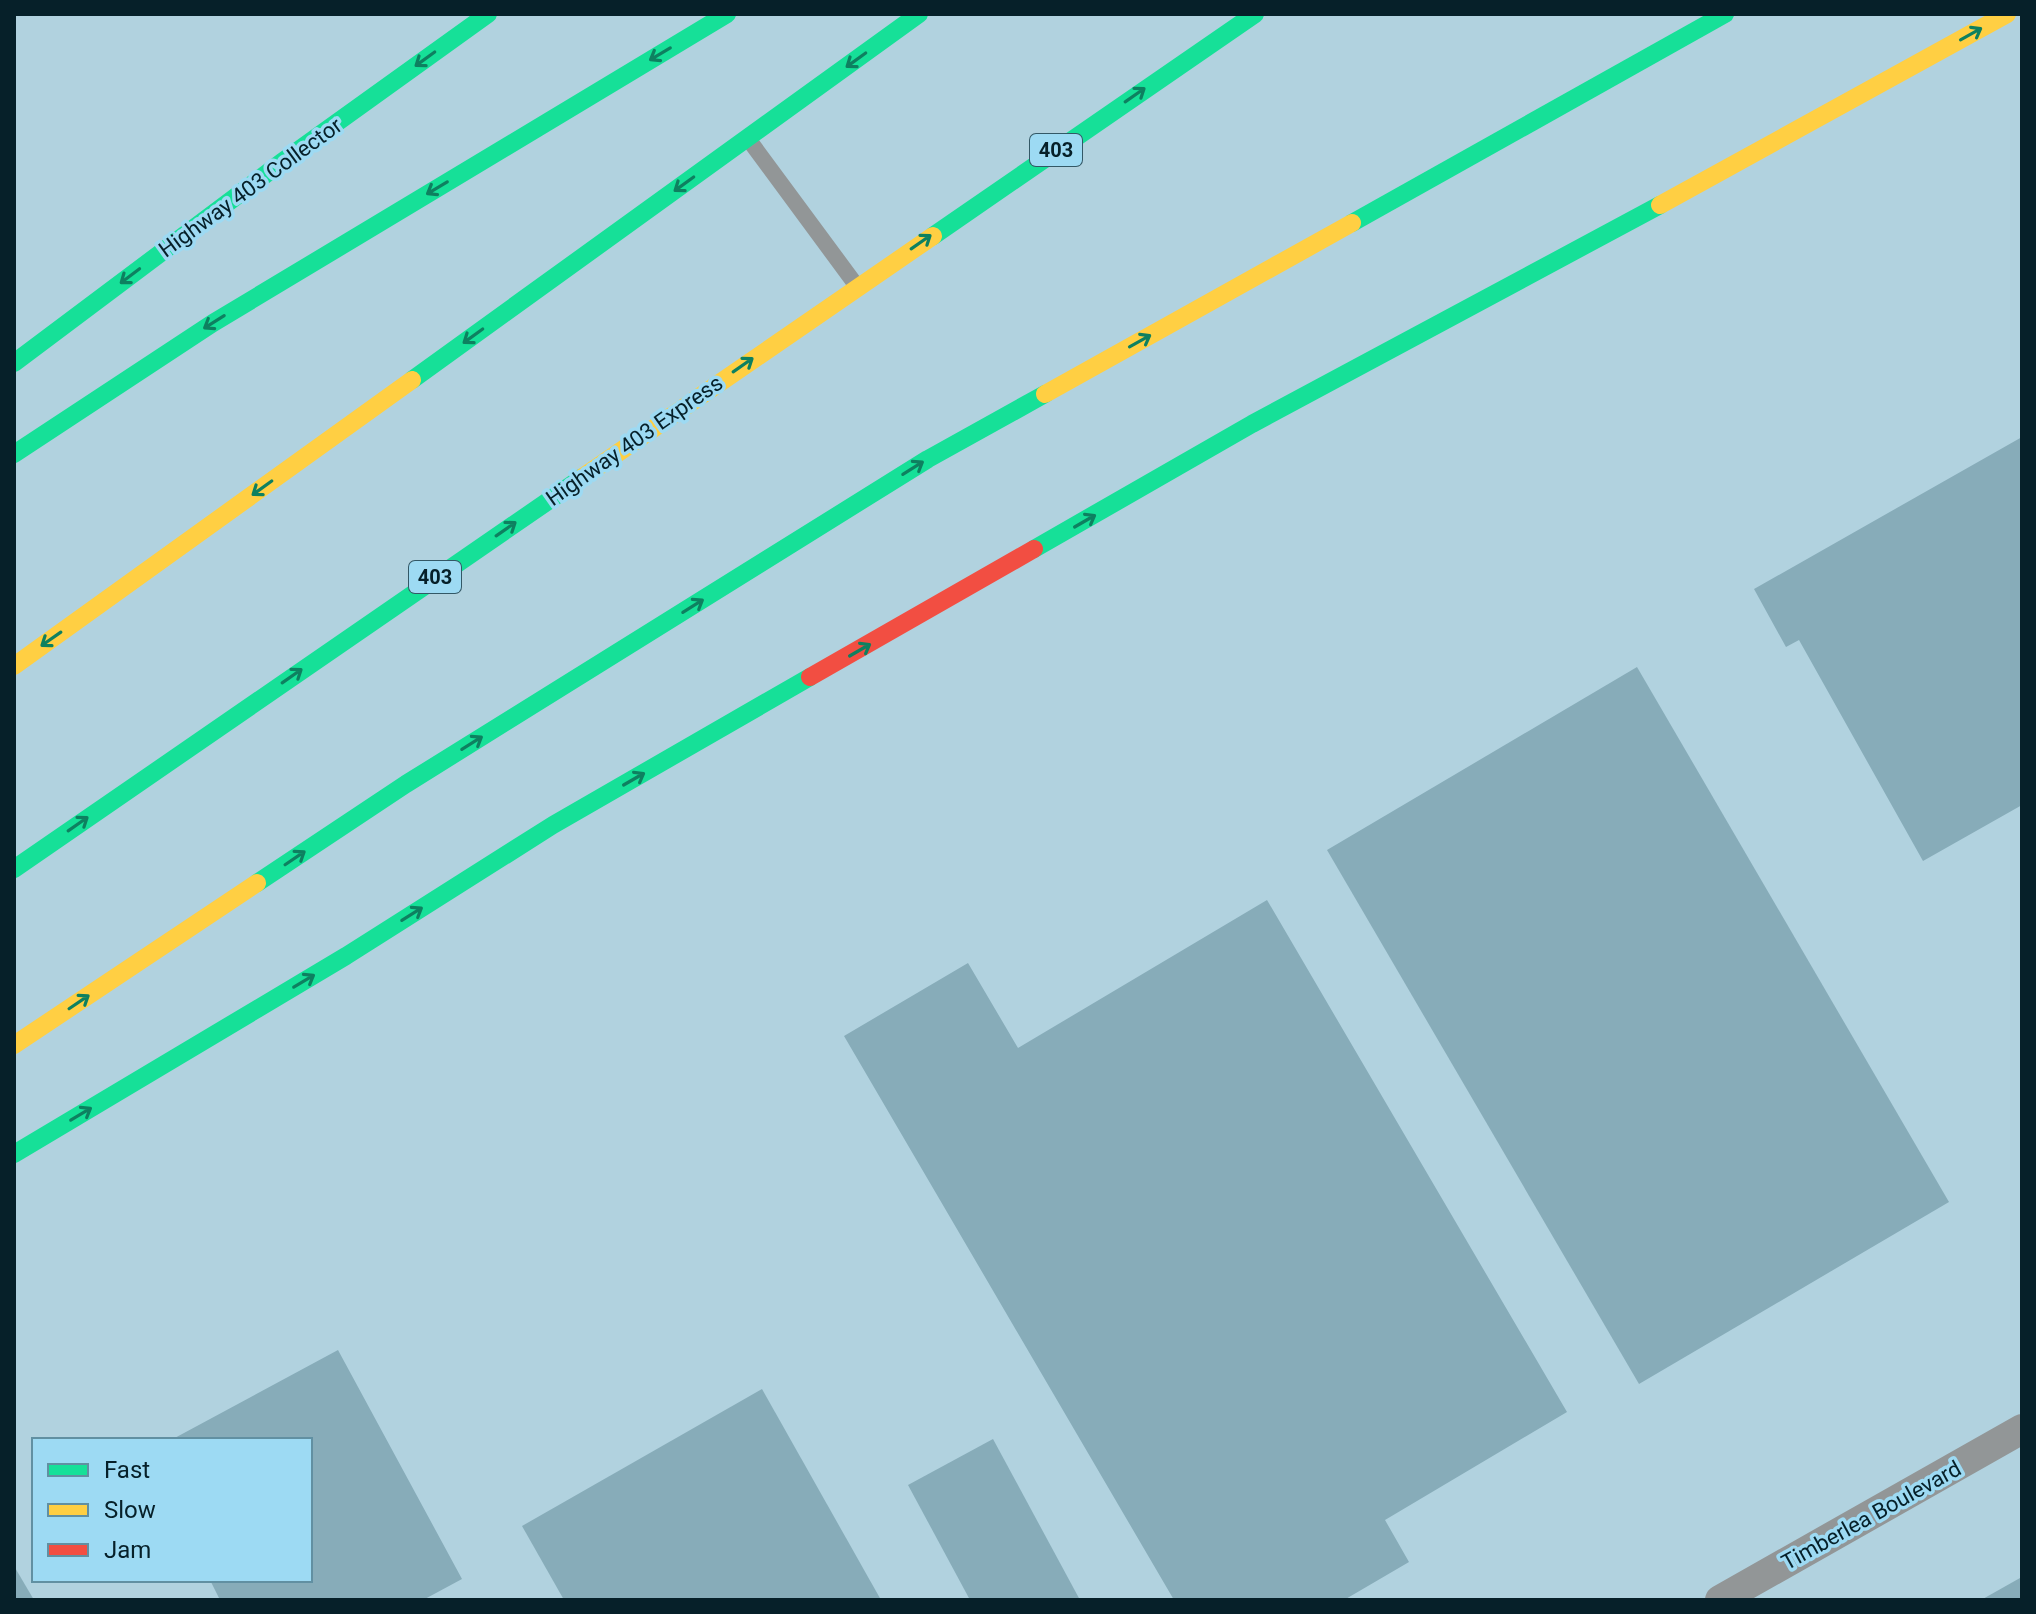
<svg xmlns="http://www.w3.org/2000/svg" width="2036" height="1614" font-family="Roboto,sans-serif">
  <style>
    .building { fill: #87acb9 }
    .lines { fill: none; stroke-linecap: round; stroke-linejoin: round }
    .lane { stroke: #929697; stroke-width: 16 }
    .street { stroke: #929697; stroke-width: 30 }
    .fast { stroke: #16e098; stroke-width: 18 }
    .slow { stroke: #ffcf43; stroke-width: 18 }
    .jam { stroke: #f24e42; stroke-width: 18 }
    .oneway { stroke: #0e8060 }
    .labels { text-anchor: middle; stroke-width: 7; stroke-linejoin: round; paint-order: stroke }
    .shield { fill: #9ddaf3; stroke: #335866; stroke-width: 2 }
    .shield-label { font-size: 20px; font-weight: bold; fill: #062029 }
    .street-label { font-size: 22px; fill: #062029; stroke: #9ddaf3 }
  </style>
  <rect width="100%" height="100%" fill="#b1d2df"/>
  <!-- building -->
  <g class="building">
    <polygon points="2022,437 2022,805 1923,861 1799,640 1786,647 1754,589"/>
    <polygon points="1637,667 1949,1202 1639,1384 1327,850"/>
    <polygon points="1267,900 1567,1412 1385,1520 1409,1562 1344,1600 1174,1600 844,1036 968,963 1018,1048"/>
    <polygon points="338,1350 462,1579 423,1600 220,1600 210,1580 310,1580 310,1440 171,1440"/>
    <polygon points="762,1389 881,1600 564,1600 522,1526"/>
    <polygon points="993,1439 1080,1600 970,1600 908,1485"/>
    <polygon points="14,1566 34,1600 14,1600"/>
    <polygon points="2020,1578 2022,1600 1981,1600"/>
  </g>
  <g class="lines">
    <!-- lane -->
    <polyline class="lane" points="749,140 856,285"/>
    <!-- street -->
    <polyline class="street" points="1720,1600 2022,1429"/>
    <!-- fast -->
    <g class="fast">
      <polyline points="1352,223 1725,14"/>
      <polyline points="933,236 1255,14"/>
      <polyline points="14,363 282,162 488,14"/>
      <polyline points="412,380 919,14"/>
      <polyline points="14,454 213,323 727,14"/>
      <polyline points="1034,549 1252,424 1660,205"/>
      <polyline points="14,869 583,477"/>
      <polyline points="257,883 406,784 928,459 1045,394"/>
      <polyline points="14,1154 346,956 553,825 810,677"/>
    </g>
    <!-- slow -->
    <g class="slow">
      <polyline points="1660,205 2007,14"/>
      <polyline points="1045,394 1352,223"/>
      <polyline points="583,477 933,236"/>
      <polyline points="14,666 412,380"/>
      <polyline points="14,1045 257,883"/>
    </g>
    <!-- jam -->
    <polyline class="jam" points="810,677 1034,549"/>
  </g>
  <!-- one-way arrows -->
  <defs><path id="oneway-shaft" d="M-6 0H5M1.5-3L5.5 0L1.5 3" fill="none" stroke-width="1.6" stroke-linecap="round" stroke-linejoin="round" transform="scale(2)"/></defs>
  <g class="oneway">
    <use href="#oneway-shaft" transform="translate(1971 34) rotate(-29)"/>
    <use href="#oneway-shaft" transform="translate(660 54) rotate(149)"/>
    <use href="#oneway-shaft" transform="translate(425 59) rotate(144)"/>
    <use href="#oneway-shaft" transform="translate(856 60) rotate(144)"/>
    <use href="#oneway-shaft" transform="translate(1135 95) rotate(-35)"/>
    <use href="#oneway-shaft" transform="translate(684 184) rotate(144)"/>
    <use href="#oneway-shaft" transform="translate(437 188) rotate(149)"/>
    <use href="#oneway-shaft" transform="translate(921 242) rotate(-35)"/>
    <use href="#oneway-shaft" transform="translate(130 276) rotate(143)"/>
    <use href="#oneway-shaft" transform="translate(214 322) rotate(148)"/>
    <use href="#oneway-shaft" transform="translate(473 336) rotate(144)"/>
    <use href="#oneway-shaft" transform="translate(1140 341) rotate(-29)"/>
    <use href="#oneway-shaft" transform="translate(743 365) rotate(-35)"/>
    <use href="#oneway-shaft" transform="translate(913 468) rotate(-32)"/>
    <use href="#oneway-shaft" transform="translate(262 488) rotate(144)"/>
    <use href="#oneway-shaft" transform="translate(1085 521) rotate(-30)"/>
    <use href="#oneway-shaft" transform="translate(506 529) rotate(-35)"/>
    <use href="#oneway-shaft" transform="translate(693 606) rotate(-32)"/>
    <use href="#oneway-shaft" transform="translate(51 639) rotate(145)"/>
    <use href="#oneway-shaft" transform="translate(860 650) rotate(-30)"/>
    <use href="#oneway-shaft" transform="translate(292 676) rotate(-35)"/>
    <use href="#oneway-shaft" transform="translate(472 743) rotate(-32)"/>
    <use href="#oneway-shaft" transform="translate(634 779) rotate(-30)"/>
    <use href="#oneway-shaft" transform="translate(78 824) rotate(-35)"/>
    <use href="#oneway-shaft" transform="translate(295 858) rotate(-34)"/>
    <use href="#oneway-shaft" transform="translate(412 914) rotate(-32)"/>
    <use href="#oneway-shaft" transform="translate(304 981) rotate(-31)"/>
    <use href="#oneway-shaft" transform="translate(79 1002) rotate(-34)"/>
    <use href="#oneway-shaft" transform="translate(81 1114) rotate(-31)"/>
  </g>
  <g class="labels">
    <!-- shield labels -->
    <g class="shield">
      <rect x="1030" y="134" width="52" height="32" rx="6"/>
      <rect x="409" y="561" width="52" height="32" rx="6"/>
    </g>
    <g class="shield-label">
      <text x="1056" y="157">403</text>
      <text x="435" y="584">403</text>
    </g>
    <!-- street labels -->
    <g class="street-label">
      <text transform="translate(250 187) rotate(-36)" y="8">Highway 403 Collector</text>
      <text transform="translate(634 440) rotate(-35)" y="8">Highway 403 Express</text>
      <text transform="translate(1871 1515) rotate(-29)" y="8">Timberlea Boulevard</text>
    </g>
  </g>
  <!-- border -->
  <rect width="2036" height="1614" fill="none" stroke="#062029" stroke-width="32"/>
  <!-- legend -->
  <rect x="32" y="1438" width="280" height="144" fill="#9ddaf3" stroke="#6190a2" stroke-width="2"/>
  <rect x="48" y="1464" width="40" height="12" fill="#16e098" stroke="#6190a2" stroke-width="2"/>
  <text x="104" y="1478" font-size="24" fill="#062029">Fast</text>
  <rect x="48" y="1504" width="40" height="12" fill="#ffcf43" stroke="#6190a2" stroke-width="2"/>
  <text x="104" y="1518" font-size="24" fill="#062029">Slow</text>
  <rect x="48" y="1544" width="40" height="12" fill="#f24e42" stroke="#6190a2" stroke-width="2"/>
  <text x="104" y="1558" font-size="24" fill="#062029">Jam</text>
</svg>
